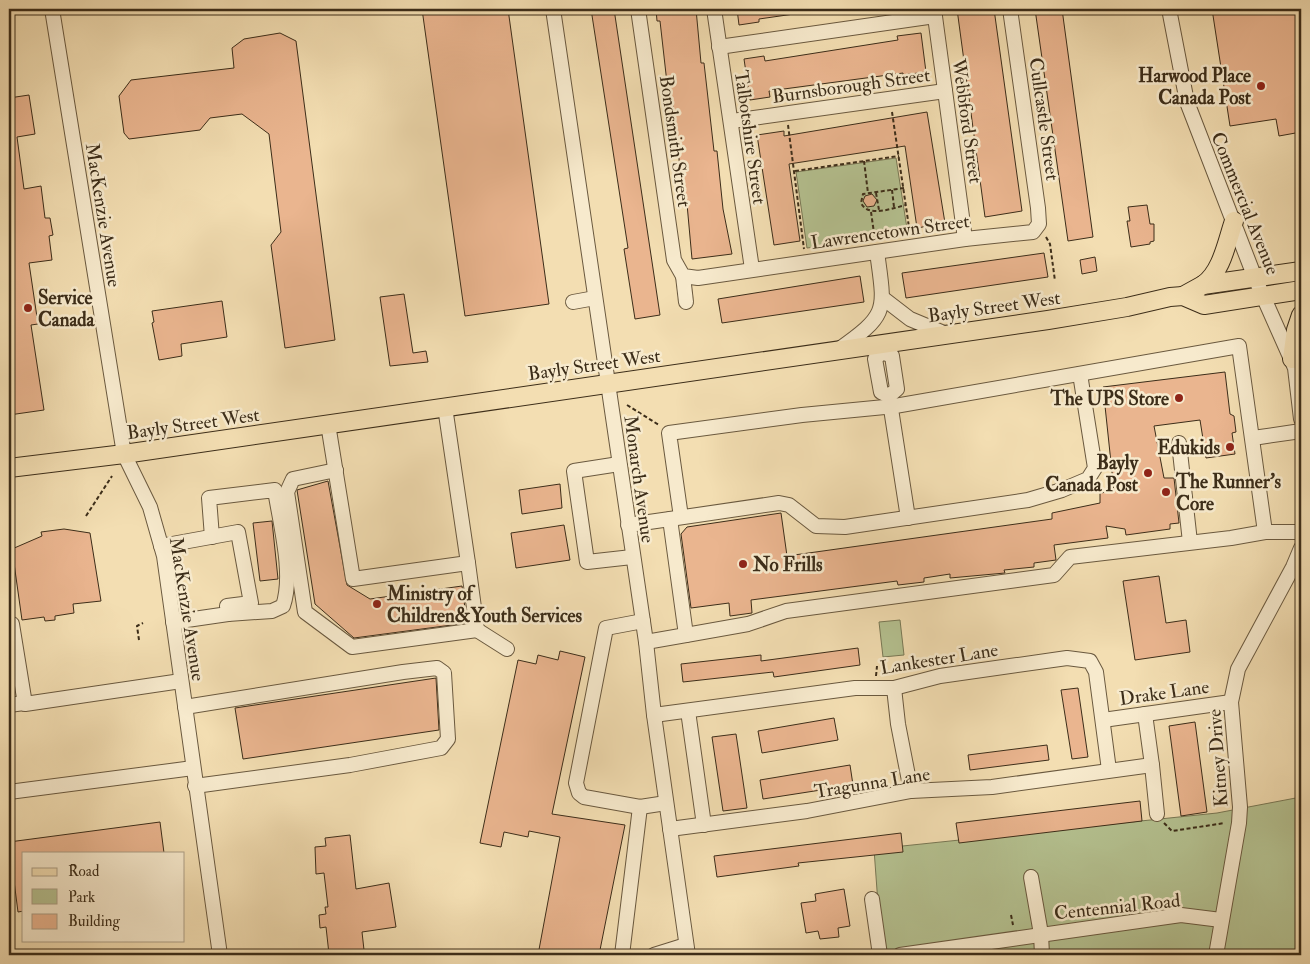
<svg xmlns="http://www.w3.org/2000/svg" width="1310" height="964" font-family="'IM FELL Double Pica',serif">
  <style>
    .green { fill: #b5c291; stroke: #787855 }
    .building { fill: #eab58f; stroke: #3c2d19 }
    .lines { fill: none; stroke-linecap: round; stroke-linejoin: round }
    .minor-casing { stroke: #6a593f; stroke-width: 16 }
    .major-casing { stroke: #3c2d19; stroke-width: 20 }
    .path { stroke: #3c2d19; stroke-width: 2; stroke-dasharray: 4 2.5; stroke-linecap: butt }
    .minor { stroke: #f7eacd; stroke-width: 14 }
    .major { stroke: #f3deb2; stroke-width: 18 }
    .poi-dot { fill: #8f2418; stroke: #f7eacd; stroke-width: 2 }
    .labels { text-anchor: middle; stroke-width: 5; stroke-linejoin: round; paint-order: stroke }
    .poi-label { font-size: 19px; font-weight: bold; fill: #3c2d19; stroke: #f7eacd; text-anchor: end }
    .street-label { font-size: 19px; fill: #3c2d19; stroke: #f7eacd }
  </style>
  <rect width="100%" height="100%" fill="#f3deb2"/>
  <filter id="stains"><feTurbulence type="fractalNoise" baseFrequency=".004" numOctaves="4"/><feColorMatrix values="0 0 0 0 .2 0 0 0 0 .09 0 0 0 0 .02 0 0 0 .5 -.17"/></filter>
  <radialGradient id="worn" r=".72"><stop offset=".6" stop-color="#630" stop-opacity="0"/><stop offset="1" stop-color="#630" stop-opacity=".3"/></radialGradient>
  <!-- green -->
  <g class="green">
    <polygon points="896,158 908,235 807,248 796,172"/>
    <polygon points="900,620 904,655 883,657 879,622"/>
    <polygon points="1301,797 1301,955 876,955 881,945 874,849 1217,813"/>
  </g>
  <!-- building -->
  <g class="building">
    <polygon points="422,9 508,9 549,304 465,316"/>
    <polygon points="591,9 614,9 660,315 635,319 624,249 628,248"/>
    <polygon points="656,9 696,9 701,63 704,63 714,151 717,151 723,209 732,254 692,259 687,204 684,204 674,114 669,82 667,83 660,21 657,21"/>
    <polygon points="737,9 794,9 794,14 759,19 759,22 739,25"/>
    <polygon points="957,9 994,9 1022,211 985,217"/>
    <polygon points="1035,9 1062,9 1093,237 1068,241"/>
    <polygon points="1212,9 1301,9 1301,132 1279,136 1276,119 1230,126"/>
    <polygon points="280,33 296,41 335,340 285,348 271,245 281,232 269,134 242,114 210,118 200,130 129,139 124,133 119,96 131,80 234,68 232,48 244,39"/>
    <polygon points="921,33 926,72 903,75 903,73 769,91 770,97 750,100 744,59 764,56 765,61 898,40 897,36"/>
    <polygon points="29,95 35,134 17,137 24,189 41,186 45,218 50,218 53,235 49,236 52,260 29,263 38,324 31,325 44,410 9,415 9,98"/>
    <polygon points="927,112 945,223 917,228 905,146 789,164 800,241 774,245 757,135 784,131 784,136"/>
    <polygon points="872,194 877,200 874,206 867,207 863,201 865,196"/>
    <polygon points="1147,205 1150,224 1154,224 1154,241 1150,242 1150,244 1131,247 1127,221 1130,221 1128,207"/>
    <polygon points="1044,253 1048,277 906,298 902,273"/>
    <polygon points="1095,257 1097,271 1082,274 1080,260"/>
    <polygon points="860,276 864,302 722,323 718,299"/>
    <polygon points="404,294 413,353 426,351 428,362 390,366 380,297"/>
    <polygon points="222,301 227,337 181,344 182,356 159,360 152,323 154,322 152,311"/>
    <polygon points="1225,372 1230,414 1234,416 1236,432 1232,433 1235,454 1206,458 1200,420 1154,426 1164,478 1174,478 1179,523 1170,524 1170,529 1126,535 1125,529 1106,526 1108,538 1054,545 1056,560 1034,563 1034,567 1004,570 1005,573 950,578 950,574 924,578 924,582 898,585 897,581 751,600 752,613 730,616 729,603 691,608 681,534 687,527 781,513 787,556 1052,519 1052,513 1100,503 1100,493 1114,491 1103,387"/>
    <polygon points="328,481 347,585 370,599 462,586 467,623 354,638 315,604 297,490"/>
    <polygon points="560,484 562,508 522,514 519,490"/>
    <polygon points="272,521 278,579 260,581 253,523"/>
    <polygon points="564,525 570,560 516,568 511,533"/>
    <polygon points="64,529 90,533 101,601 73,604 74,613 55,616 55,620 45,621 44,617 22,620 12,549 42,536 41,532"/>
    <polygon points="1159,576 1166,623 1186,620 1190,652 1135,660 1123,581"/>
    <polygon points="858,648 860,665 774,677 773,672 683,682 681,664 761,655 761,661"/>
    <polygon points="560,651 585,657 552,814 625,825 599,955 538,955 560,837 529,831 528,837 504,832 501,847 480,843 518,660 536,664 538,655 558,660"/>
    <polygon points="436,678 439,730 243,759 235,708"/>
    <polygon points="1078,688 1088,757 1072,759 1061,690"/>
    <polygon points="834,718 838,740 762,753 758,731"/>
    <polygon points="1195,722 1207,812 1181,816 1169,726"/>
    <polygon points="736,734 747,808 723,811 712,737"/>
    <polygon points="1047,745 1049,760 970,770 968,755"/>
    <polygon points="850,765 853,785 763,799 760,780"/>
    <polygon points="1140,801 1142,821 959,843 956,823"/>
    <polygon points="160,822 164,853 24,853 24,911 18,912 9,842"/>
    <polygon points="901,833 903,852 798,863 799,866 717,877 714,856"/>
    <polygon points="350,835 356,889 389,883 396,927 362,932 364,950 329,954 326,927 320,928 319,915 326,914 325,907 328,907 324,873 316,874 315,847 326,846 325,838"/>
    <polygon points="844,889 850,926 838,928 839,937 820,939 818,931 806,933 801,903 816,901 815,894"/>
  </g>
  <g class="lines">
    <defs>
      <g id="minor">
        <polyline points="52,9 124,454 150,507 164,556 220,955"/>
        <polyline points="553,9 646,642 654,715 688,955"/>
        <polyline points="638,9 674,260 683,276 698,278 965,239 1033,232 1039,224 1038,208 1010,9"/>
        <polyline points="714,9 752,269"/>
        <polyline points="934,9 965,239"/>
        <polyline points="1169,9 1187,102 1255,278 1295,368 1301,419"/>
        <polyline points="719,47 935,16"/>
        <polyline points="732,121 945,91"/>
        <polyline points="683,276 686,302"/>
        <polyline points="884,299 910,319 946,334"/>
        <polyline points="573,302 595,298"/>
        <path d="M 838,350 C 889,314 885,311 877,252"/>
        <polyline points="882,352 875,359 881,392 889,396 908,518"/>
        <polyline points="882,352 892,356 897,389 889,396"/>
        <polyline points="328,424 353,579 468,563 445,407"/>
        <polyline points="1253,438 1301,431"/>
        <polyline points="1179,443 1190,542"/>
        <polyline points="619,464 574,471 587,562 632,557"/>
        <polyline points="336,470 293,479 287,492 305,612 352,647 477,630 468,563"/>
        <polyline points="681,517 669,433 802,415 895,406 1239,346 1265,532"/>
        <polyline points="628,525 670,519"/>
        <path d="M 212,537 L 209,498 L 275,490 C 280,523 294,574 283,606 L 272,611 L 228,614"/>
        <polyline points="161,546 238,532 251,603 227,606 228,614 173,622"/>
        <polyline points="643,621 606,628 576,783 579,793 584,797 640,807 666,803"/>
        <polyline points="12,624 25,704 181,681"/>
        <polyline points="477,630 507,649"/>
        <polyline points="686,635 748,624 786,611 1054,575 1070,557 1231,538 1265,532 1301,532"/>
        <polyline points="646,642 686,635 670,519 779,503 789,505 816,526 845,527 1028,500 1062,490 1088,479 1095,468 1080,374"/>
        <polyline points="894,688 898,724 911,791"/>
        <polyline points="9,705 24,703"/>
        <polyline points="185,707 403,672 437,668 444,673 448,739 441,748 350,765 195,786"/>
        <polyline points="688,711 704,825"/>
        <polyline points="654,715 855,688 894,688 940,676 1067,658 1090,661 1096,672 1109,770"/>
        <polyline points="1103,720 1231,702"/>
        <polyline points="1152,765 1157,814"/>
        <polyline points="9,792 193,768"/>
        <polyline points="670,829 807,811 911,791 992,787 1152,765 1145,714"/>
        <polyline points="1031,877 1041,934 1042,955"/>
        <polyline points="872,899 880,955"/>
        <polyline points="622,955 640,807"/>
        <polyline points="654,955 686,945"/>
        <polyline points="900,955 1181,915 1221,920"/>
        <polyline points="1216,955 1239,823 1240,807 1231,702 1238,669 1293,567 1301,548"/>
      </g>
      <g id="major">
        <path d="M 1203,285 C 1222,272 1227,241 1234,221"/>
        <polyline points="1183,296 1203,285 1301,271"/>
        <polyline points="1292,359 1296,330 1301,315"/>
        <polyline points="9,468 124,454 1048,320 1127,307 1170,297 1183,296 1204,305 1301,290"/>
      </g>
    </defs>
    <!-- minor casing -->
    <use href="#minor" class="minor-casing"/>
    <!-- major casing -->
    <use href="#major" class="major-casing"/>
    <!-- path -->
    <g class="path">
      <polyline points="892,112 910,234"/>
      <polyline points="788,125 804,249"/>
      <polyline points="864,161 868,193"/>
      <polyline points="795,171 899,156"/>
      <path d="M 904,188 L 863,194 L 861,203 C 868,218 893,208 906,205"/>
      <polyline points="892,190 894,207"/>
      <polyline points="876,193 879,210"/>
      <polyline points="871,212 875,240"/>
      <polyline points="1046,237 1050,244 1055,281"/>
      <polyline points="627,405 659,425"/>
      <polyline points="86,516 112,476"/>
      <polyline points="139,640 137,626 143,623"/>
      <polyline points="876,676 877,666"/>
      <polyline points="1164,823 1172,831 1225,823"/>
      <polyline points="1011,915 1013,925"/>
    </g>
    <!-- minor -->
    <use href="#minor" class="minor"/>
    <!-- major -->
    <use href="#major" class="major"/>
  </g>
  <!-- markers -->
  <g class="poi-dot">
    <circle cx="1261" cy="86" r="5"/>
    <circle cx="28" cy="308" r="5"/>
    <circle cx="1179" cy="398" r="5"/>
    <circle cx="1230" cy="447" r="5"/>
    <circle cx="1148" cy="473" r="5"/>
    <circle cx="1166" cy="492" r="5"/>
    <circle cx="743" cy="564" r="5"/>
    <circle cx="377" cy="604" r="5"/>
  </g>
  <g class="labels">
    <!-- poi labels -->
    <g class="poi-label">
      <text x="1251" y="82">Harwood Place<tspan x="1251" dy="22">Canada Post</tspan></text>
      <text x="38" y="304" text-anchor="start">Service<tspan x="38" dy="22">Canada</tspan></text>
      <text x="1169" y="405">The UPS Store</text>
      <text x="1220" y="454">Edukids</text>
      <text x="1138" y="469">Bayly<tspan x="1138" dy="22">Canada Post</tspan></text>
      <text x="1176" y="488" text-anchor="start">The Runner's<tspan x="1176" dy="22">Core</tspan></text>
      <text x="753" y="571" text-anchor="start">No Frills</text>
      <text x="387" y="600" text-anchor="start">Ministry of<tspan x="387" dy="22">Children&amp;Youth Services</tspan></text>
    </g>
    <!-- street labels -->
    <g class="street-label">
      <text transform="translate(851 85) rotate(-8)" y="7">Burnsborough Street</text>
      <text transform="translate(1045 119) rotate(82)" y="7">Cullcastle Street</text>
      <text transform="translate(968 121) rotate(82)" y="7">Webbford Street</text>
      <text transform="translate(751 137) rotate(82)" y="7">Talbotshire Street</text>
      <text transform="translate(676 141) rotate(82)" y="7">Bondsmith Street</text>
      <text transform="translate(1246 203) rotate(68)" y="7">Commercial Avenue</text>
      <text transform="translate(104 215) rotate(81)" y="7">MacKenzie Avenue</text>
      <text transform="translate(890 231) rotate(-8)" y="7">Lawrencetown Street</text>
      <text transform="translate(994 306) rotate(-8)" y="7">Bayly Street West</text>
      <text transform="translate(594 364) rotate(-8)" y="7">Bayly Street West</text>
      <text transform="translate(193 423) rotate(-8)" y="7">Bayly Street West</text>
      <text transform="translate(640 479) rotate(82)" y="7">Monarch Avenue</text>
      <text transform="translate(188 609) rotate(81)" y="7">MacKenzie Avenue</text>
      <text transform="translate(939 658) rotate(-9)" y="7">Lankester Lane</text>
      <text transform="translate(1164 692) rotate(-8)" y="7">Drake Lane</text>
      <text transform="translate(1217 758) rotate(-94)" y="7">Kitney Drive</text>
      <text transform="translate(872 782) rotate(-9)" y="7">Tragunna Lane</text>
      <text transform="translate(1117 906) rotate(-6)" y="7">Centennial Road</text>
    </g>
  </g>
  <!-- margin -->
  <rect width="1310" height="964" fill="none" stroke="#f3deb2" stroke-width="30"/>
  <rect x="10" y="10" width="1290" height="944" fill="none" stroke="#3c2d19" stroke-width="2.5"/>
  <rect x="15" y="15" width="1280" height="934" fill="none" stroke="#3c2d19"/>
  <!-- legend -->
  <rect x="22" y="852" width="162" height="90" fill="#f7eacd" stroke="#ac9e85"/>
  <rect x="32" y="868" width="25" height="8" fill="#f3deb2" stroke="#ac9e85"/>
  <text x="68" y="876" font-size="15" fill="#3c2d19">Road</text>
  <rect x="32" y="889" width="25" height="15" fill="#b5c291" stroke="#ac9e85"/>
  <text x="68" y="902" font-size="15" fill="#3c2d19">Park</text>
  <rect x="32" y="914" width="25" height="15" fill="#eab58f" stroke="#ac9e85"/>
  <text x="68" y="926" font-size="15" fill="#3c2d19">Building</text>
  <rect width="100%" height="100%" filter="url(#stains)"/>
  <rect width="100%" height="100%" fill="url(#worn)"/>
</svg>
